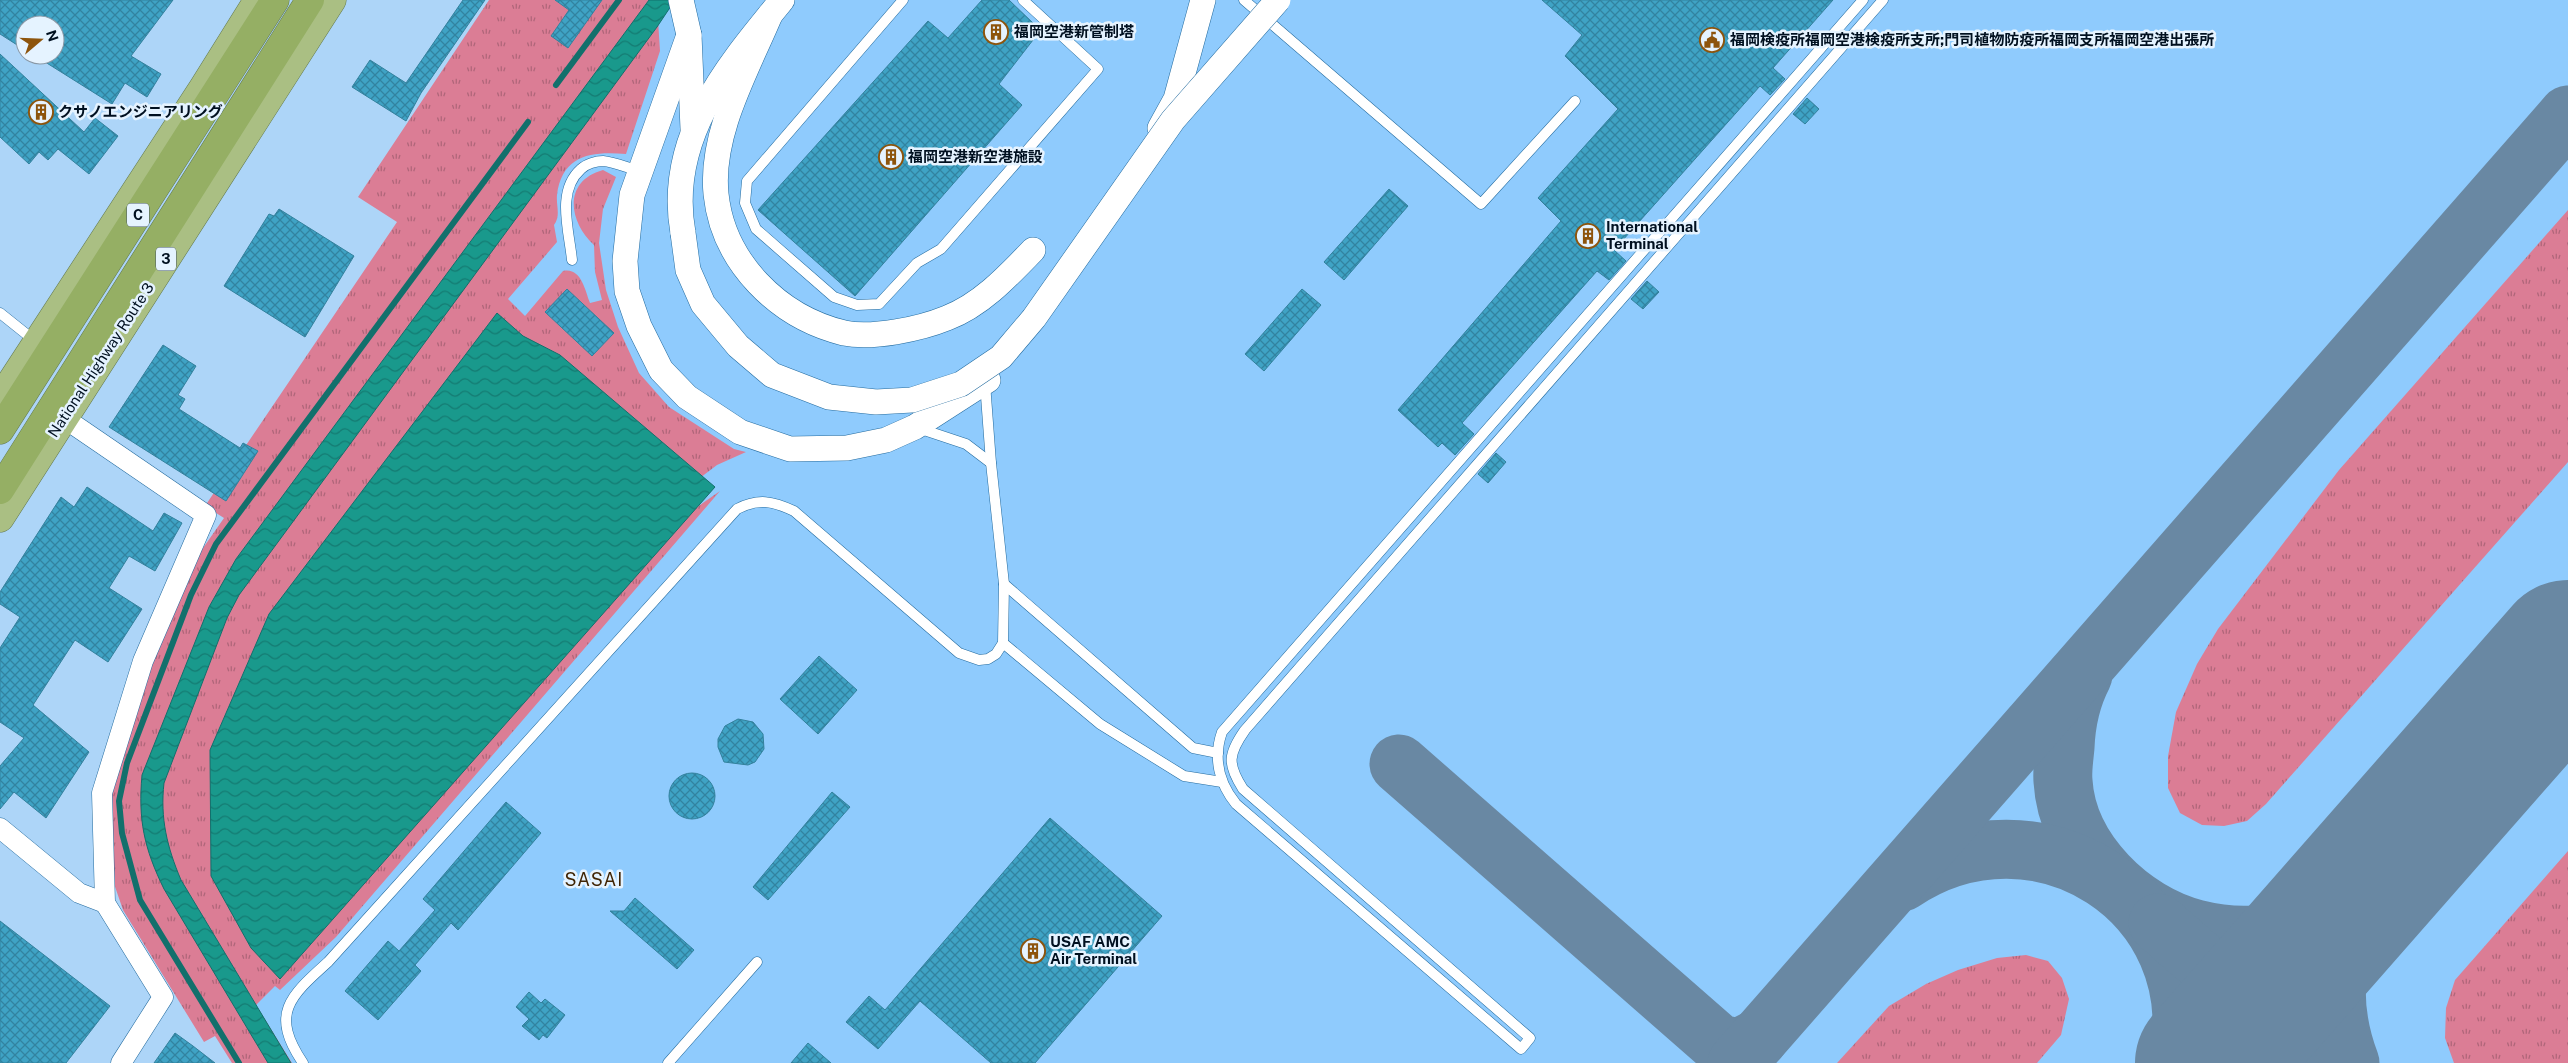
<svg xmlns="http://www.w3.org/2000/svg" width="2568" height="1063" font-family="'Public Sans','Noto Sans JP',sans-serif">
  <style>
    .built { fill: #8fcbfd }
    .grass { fill: url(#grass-tufts) }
    .water { fill: url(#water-waves); stroke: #12706c }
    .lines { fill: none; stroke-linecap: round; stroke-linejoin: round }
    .stream { stroke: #12706c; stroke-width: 6 }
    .taxiway { stroke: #6988a3; stroke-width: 59 }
    .runway { stroke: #6988a3; stroke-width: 146 }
    .building { fill: url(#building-cross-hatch); stroke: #32819d }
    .service-casing { stroke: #236b9f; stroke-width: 11 }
    .minor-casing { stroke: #236b9f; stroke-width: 21 }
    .tertiary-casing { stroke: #236b9f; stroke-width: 26 }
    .trunk-casing { stroke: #61774c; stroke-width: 29 }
    .motorway-casing { stroke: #61774c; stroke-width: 29 }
    .service { stroke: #fff; stroke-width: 10 }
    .minor { stroke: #fff; stroke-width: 20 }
    .tertiary { stroke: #fff; stroke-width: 25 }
    .trunk { stroke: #aabf83; stroke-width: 28 }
    .motorway { stroke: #95af64; stroke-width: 28 }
    .tertiary-bridge-casing { stroke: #236b9f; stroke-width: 26; stroke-linecap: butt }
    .tertiary-bridge { stroke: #fff; stroke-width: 25 }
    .labels { text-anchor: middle; stroke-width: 5; stroke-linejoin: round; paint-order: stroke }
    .shield { fill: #e5f3ff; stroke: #455463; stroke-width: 1 }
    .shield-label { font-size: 14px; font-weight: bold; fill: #001020 }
    .poi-label { font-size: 15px; font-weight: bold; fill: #001020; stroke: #e5f3ff; text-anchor: start }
    .street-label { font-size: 15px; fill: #001020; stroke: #e5f3ff }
    .quarter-label { font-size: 18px; letter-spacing: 1px; fill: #402505; stroke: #e5f3ff }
  </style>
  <defs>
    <pattern id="grass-tufts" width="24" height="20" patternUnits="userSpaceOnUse" patternTransform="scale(1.25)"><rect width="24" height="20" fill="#db7d95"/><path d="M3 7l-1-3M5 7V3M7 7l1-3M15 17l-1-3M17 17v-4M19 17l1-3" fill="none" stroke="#af6579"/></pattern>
    <pattern id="water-waves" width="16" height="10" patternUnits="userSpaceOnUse" patternTransform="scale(1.25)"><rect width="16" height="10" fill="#19998c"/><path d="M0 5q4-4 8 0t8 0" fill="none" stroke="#147b72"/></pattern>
    <pattern id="building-cross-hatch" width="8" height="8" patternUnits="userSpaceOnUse" patternTransform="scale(1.25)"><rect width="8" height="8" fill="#3fa3c5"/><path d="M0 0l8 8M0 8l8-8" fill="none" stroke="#3283a0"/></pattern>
  </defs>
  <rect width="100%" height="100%" fill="#add5f8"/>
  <!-- built -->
  <polygon class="built" points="670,0 2568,0 2568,1063 275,1063 170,890 245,570"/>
  <!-- grass -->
  <g class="grass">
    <path d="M 489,0 L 650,0 L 658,20 L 660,51 L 626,154 C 593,151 562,154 557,195 C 556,206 561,215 554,225 L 557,242 L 508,299 L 525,316 L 563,271 C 581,267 585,290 590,303 L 602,300 L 595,272 L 594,245 C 568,221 563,181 603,170 L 616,177 L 603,209 L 599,243 L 606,290 L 618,327 L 639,373 L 669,407 L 734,449 L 746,452 L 717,465 L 609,547 L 603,573 L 720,491 L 336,937 L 280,990 L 275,986 L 256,1005 L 292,1063 L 232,1063 L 215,1036 L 204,1042 L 123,910 L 111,875 L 107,802 L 116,760 L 187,571 L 224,518 L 205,506 L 397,222 L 358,197 Z"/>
    <polygon points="2568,210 2568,462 2266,804 2247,821 2224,826 2202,825 2180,813 2168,788 2168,756 2176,712 2197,664 2218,629 2339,470"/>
    <polygon points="2568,851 2568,1063 2454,1063 2445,1038 2446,1008 2455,980"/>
    <polygon points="2026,955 2048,961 2062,978 2069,999 2061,1035 2037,1063 1837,1063 1889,1006 1926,984 1958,970 1997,958"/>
  </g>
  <!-- water -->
  <g class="water">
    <path d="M 649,0 L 675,0 L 657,27 L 239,595 L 227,618 L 164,783 C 160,818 167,847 181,880 L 291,1063 L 268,1063 L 164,889 C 144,848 138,820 142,775 L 209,607 L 236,559 Z"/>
    <polygon points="497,313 523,336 560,355 715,487 280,979 251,948 211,876 210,750 269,614"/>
  </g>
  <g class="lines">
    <!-- stream -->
    <g class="stream">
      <polyline points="556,85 619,0"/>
      <polyline points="239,1063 140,900 122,833 119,801 127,763 191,595 216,544 528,122"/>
    </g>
    <!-- taxiway -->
    <g class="taxiway">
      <path d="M 2083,675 C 2071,698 2066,721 2065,747 C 2064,758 2062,770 2063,781 C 2067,851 2132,913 2196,929 C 2224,936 2255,938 2283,930 C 2315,922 2342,903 2367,882"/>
      <polyline points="1399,764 1719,1044 1739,1048 1759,1038"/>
      <path d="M 1902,882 C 2037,791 2211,902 2178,1063"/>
      <polyline points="2158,923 2317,1063"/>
      <polyline points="1737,1063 2568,115"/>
      <path d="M 2350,1063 C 2325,997 2336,943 2367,882"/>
    </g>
    <!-- runway -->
    <polyline class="runway" points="2208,1063 2568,653"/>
  </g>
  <!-- building -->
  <g class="building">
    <polygon points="0,0 173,0 131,56 161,74 147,97 125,83 112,104 34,55 55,55 55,25 25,25 25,50 0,34"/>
    <polygon points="463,0 485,0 421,93 406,121 352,87 370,60 406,83"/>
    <polygon points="555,0 602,0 568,48 551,36 569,10"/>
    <polygon points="982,0 1009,0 1033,23 1033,40 999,84 1022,105 855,296 758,210 928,21 948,38"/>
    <polygon points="1542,0 1833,0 1773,68 1785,79 1770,95 1760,86 1614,250 1626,261 1609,280 1597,271 1462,423 1474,434 1455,455 1442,443 1438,447 1398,410 1561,221 1538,198 1618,109 1565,56 1582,35"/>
    <polygon points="0,54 84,132 95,118 118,136 89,174 58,149 48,160 39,152 29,164 0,137"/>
    <polygon points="1807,98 1819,109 1805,124 1793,114"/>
    <polygon points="1389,189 1408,206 1344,280 1324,262"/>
    <polygon points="279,209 354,256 305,337 224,286 269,214 274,216"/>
    <polygon points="1647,281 1659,292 1643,309 1631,299"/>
    <polygon points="567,289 614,333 592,356 545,312"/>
    <polygon points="1302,289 1321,305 1264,371 1245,354"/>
    <polygon points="163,345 196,366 178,395 185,399 179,409 240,448 243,443 258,451 226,501 109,427"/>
    <polygon points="1496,453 1506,462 1488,483 1478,474"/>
    <polygon points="87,487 153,531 164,513 182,523 155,571 129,556 109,588 142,609 108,662 75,640 33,705 89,752 46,818 14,792 0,809 0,766 24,738 0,722 0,648 20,617 0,604 0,592 61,497 74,507"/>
    <polygon points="819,656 857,690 818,734 780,699"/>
    <polygon points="738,719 753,722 763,734 764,749 755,762 748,765 724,762 718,747 718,739 725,726"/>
    <circle cx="692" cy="796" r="23"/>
    <polygon points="832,792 850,807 768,900 753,887"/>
    <polygon points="506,802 541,833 458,930 451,923 415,965 421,971 378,1020 345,991 388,941 399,951 435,910 423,899"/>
    <polygon points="1050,818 1162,916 1035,1063 991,1063 920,1001 878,1049 846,1022 869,996 885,1010"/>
    <polygon points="635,898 694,950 677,969 610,911 624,911"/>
    <polygon points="0,921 110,1006 66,1063 0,1063"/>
    <polygon points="529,992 541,1003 545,999 565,1015 547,1038 543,1035 539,1040 522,1026 529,1019 516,1007"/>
    <polygon points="175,1033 193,1046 215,1063 154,1063"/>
    <polygon points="808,1043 831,1063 791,1063"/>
  </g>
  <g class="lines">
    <defs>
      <g id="service">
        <polyline points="903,0 747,181 745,203 756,229 834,297 857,305 879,304 917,263 941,249 1098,69 1023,0"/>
        <polyline points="1244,0 1481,204 1575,101"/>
        <path d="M 1863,0 L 1222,732 C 1213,758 1219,783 1236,804 L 1521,1049 L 1530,1038 L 1243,789 C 1227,764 1228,754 1245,730 L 1883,0"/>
        <path d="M 572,260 C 569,230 556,191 581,169 C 586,164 596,161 603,161 C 615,162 628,168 640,171"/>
        <polyline points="0,313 35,341"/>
        <polyline points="918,428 966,444 991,463"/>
        <polyline points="1004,584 1193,748 1218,753"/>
        <polyline points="1003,643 1100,724 1184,776 1222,782"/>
        <path d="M 303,1063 C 270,1014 289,997 328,962 L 737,509 C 758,498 773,501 794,511 L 959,653 L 979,660 L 988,659 L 996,654 L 1003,643 L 1004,584 L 991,463 L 985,383"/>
        <polyline points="668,1063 757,962"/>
      </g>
      <g id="minor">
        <polyline points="64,418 206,515 143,661 102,793 105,903 163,997 121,1063"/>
        <polyline points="0,828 79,893 105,903"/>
      </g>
      <g id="tertiary">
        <polyline points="681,0 689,35 693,129"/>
        <path d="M 770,15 C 747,70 710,133 716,194 C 723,262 778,317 844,333 C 872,339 920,329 947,318 C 981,305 1008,276 1033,250"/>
        <polyline points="689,35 632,195 625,261 627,291 639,326 661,370 687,397 740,432 790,449 847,448 886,440 915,427 988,380"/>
        <polyline points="1160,128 1176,99 1203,0"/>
        <path d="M 683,233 C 666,139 726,68 782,0"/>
      </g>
      <g id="trunk">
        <polyline points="0,399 203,88 258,0"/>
        <polyline points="0,518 332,0"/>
      </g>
      <g id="motorway">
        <polyline points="0,430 275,0"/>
        <polyline points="0,490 310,0"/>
      </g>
    </defs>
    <!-- service casing -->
    <use href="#service" class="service-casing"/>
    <!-- minor casing -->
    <use href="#minor" class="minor-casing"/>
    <!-- tertiary casing -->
    <use href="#tertiary" class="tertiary-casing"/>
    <!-- trunk casing -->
    <use href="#trunk" class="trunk-casing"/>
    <!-- motorway casing -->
    <use href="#motorway" class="motorway-casing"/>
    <!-- service -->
    <use href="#service" class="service"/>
    <!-- minor -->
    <use href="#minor" class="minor"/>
    <!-- tertiary -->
    <use href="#tertiary" class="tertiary"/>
    <!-- trunk -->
    <use href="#trunk" class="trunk"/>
    <!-- motorway -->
    <use href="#motorway" class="motorway"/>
    <defs>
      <polyline id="tertiary-bridge" points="683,233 688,270 703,304 738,346 772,375 829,397 876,402 912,400 961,384 1001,357 1034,318 1173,120 1278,0"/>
    </defs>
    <!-- tertiary-bridge casing -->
    <use href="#tertiary-bridge" class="tertiary-bridge-casing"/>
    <!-- tertiary-bridge -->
    <use href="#tertiary-bridge" class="tertiary-bridge"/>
  </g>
  <!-- icons -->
  <defs>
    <symbol id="building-ring" viewBox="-11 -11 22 22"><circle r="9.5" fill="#e5f3ff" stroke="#8d540c" stroke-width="1.5"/><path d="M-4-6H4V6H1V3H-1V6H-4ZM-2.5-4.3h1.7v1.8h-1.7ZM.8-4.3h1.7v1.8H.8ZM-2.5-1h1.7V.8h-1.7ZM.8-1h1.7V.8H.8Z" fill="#8d540c"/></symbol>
    <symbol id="civic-ring" viewBox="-11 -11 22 22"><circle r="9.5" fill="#e5f3ff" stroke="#8d540c" stroke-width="1.5"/><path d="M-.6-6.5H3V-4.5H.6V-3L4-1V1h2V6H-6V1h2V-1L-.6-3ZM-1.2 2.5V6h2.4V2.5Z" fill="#8d540c"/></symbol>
  </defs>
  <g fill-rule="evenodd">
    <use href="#building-ring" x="982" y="18" width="28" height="28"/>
    <use href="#civic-ring" x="1698" y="26" width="28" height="28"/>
    <use href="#building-ring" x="27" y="98" width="28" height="28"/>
    <use href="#building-ring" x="877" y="143" width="28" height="28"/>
    <use href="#building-ring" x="1574" y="222" width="28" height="28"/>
    <use href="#building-ring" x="1019" y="937" width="28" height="28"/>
  </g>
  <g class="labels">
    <!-- shield labels -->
    <g class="shield">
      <rect x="127" y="203.5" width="22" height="23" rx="4"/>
      <rect x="156" y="247.5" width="20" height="23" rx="4"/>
    </g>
    <g class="shield-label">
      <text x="138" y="220">C</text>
      <text x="166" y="264">3</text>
    </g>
    <!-- poi labels -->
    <g class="poi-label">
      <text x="1014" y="37">福岡空港新管制塔</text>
      <text x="1730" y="45">福岡検疫所福岡空港検疫所支所;門司植物防疫所福岡支所福岡空港出張所</text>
      <text x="58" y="117">クサノエンジニアリング</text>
      <text x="908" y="162">福岡空港新空港施設</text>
      <text x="1606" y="232">International<tspan x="1606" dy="17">Terminal</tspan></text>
      <text x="1050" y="947">USAF AMC<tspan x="1050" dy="17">Air Terminal</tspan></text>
    </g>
    <!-- street labels -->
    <g class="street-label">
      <text transform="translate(101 360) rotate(-57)" y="5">National Highway Route 3</text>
    </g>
    <!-- quarter labels -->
    <g class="quarter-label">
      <text x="594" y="886">SASAI</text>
    </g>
  </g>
  <!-- north arrow -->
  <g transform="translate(40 40) rotate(71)"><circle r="24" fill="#e5f3ff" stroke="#8998a6"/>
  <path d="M0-4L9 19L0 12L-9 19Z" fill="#8d540c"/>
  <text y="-8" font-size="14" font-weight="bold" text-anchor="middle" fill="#001020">N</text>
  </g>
</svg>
